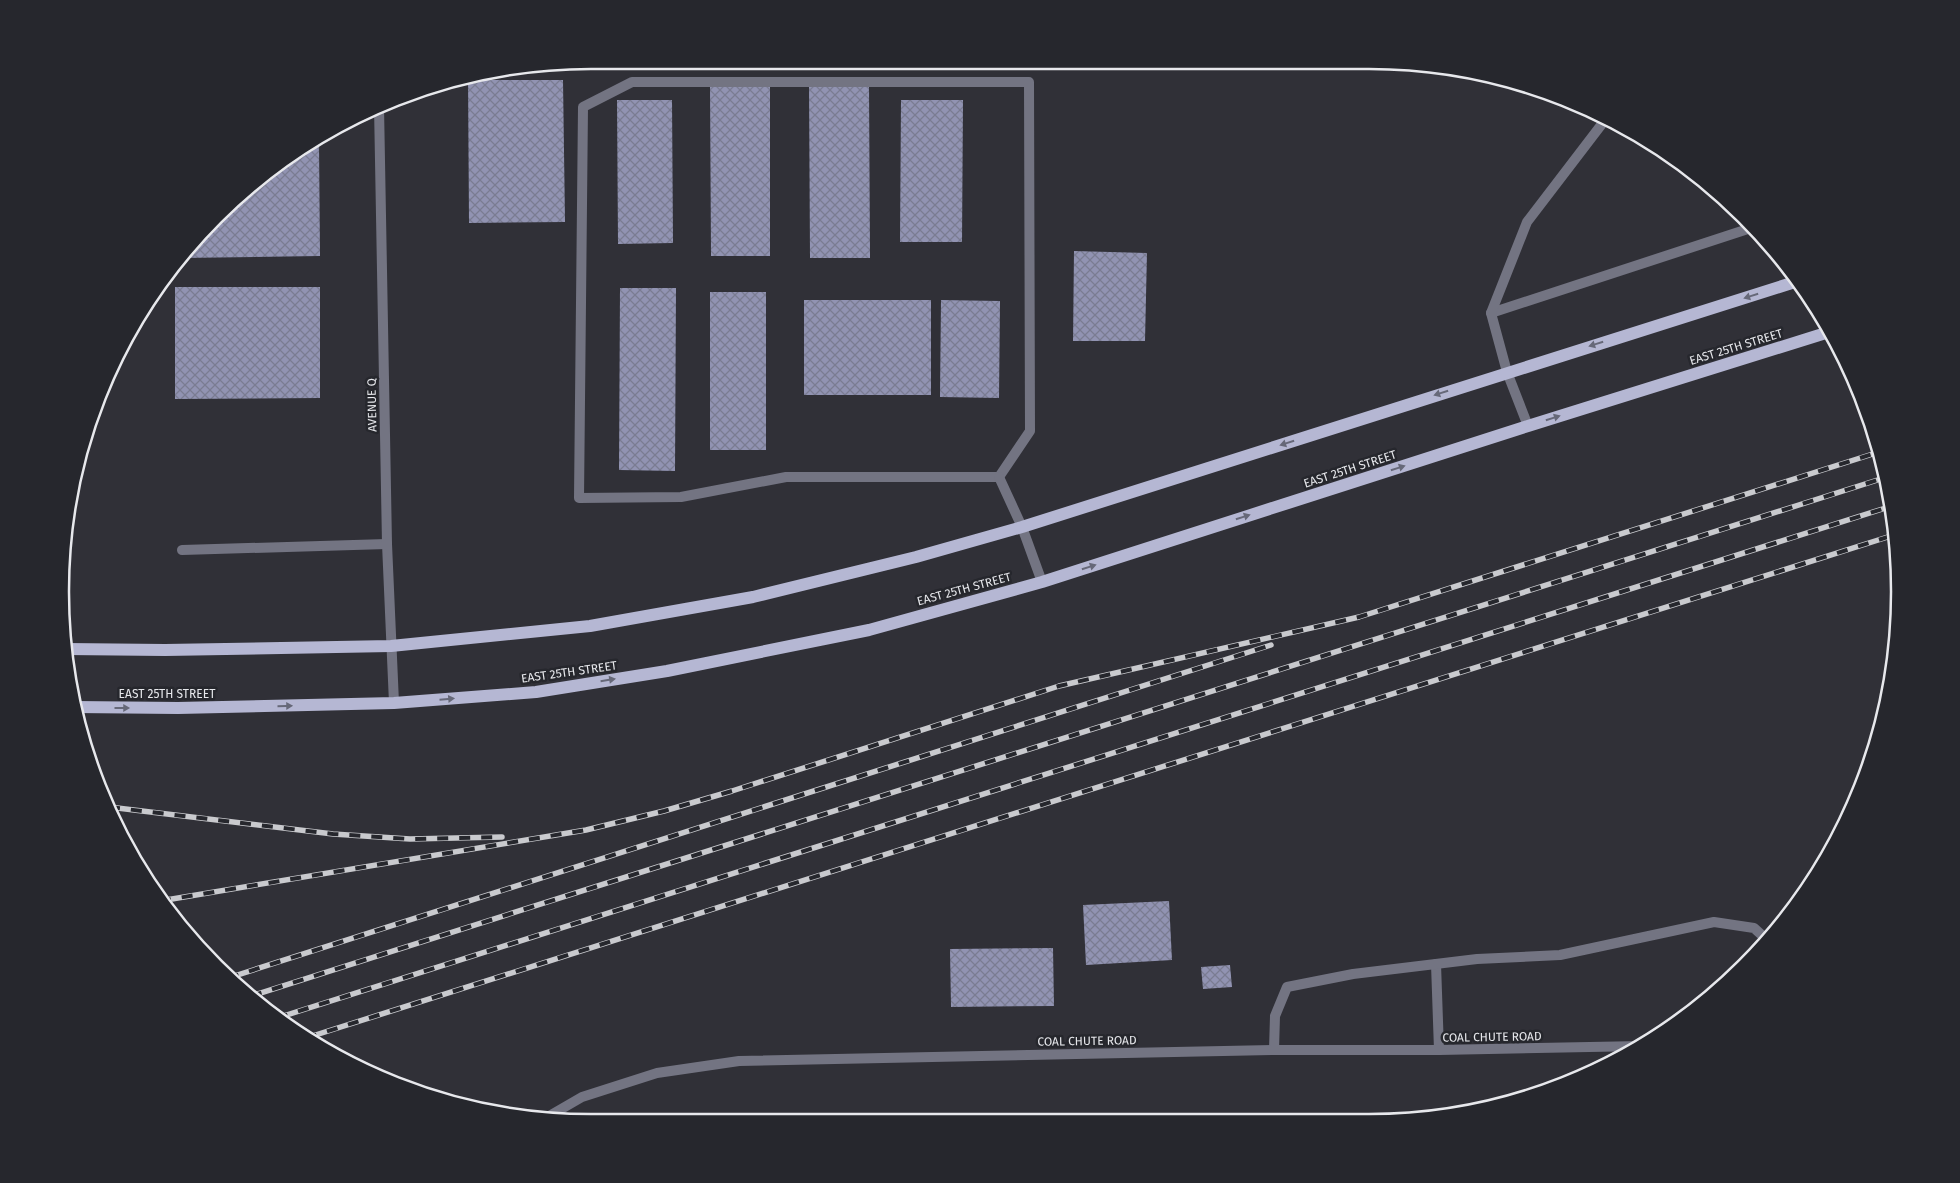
<svg xmlns="http://www.w3.org/2000/svg" width="1960" height="1183" font-family="'Fira Sans',sans-serif">
  <style>
    .building { fill: url(#building-cross-hatch) }
    .lines { fill: none; stroke-linecap: round; stroke-linejoin: round }
    .service { stroke: #737482; stroke-width: 10 }
    .minor { stroke: #737482; stroke-width: 10 }
    .tertiary { stroke: #737482; stroke-width: 10 }
    .primary { stroke: #b5b7d3; stroke-width: 12 }
    .rail-casing { stroke: #c9cace; stroke-width: 5.5 }
    .rail { stroke: #26272d; stroke-width: 4; stroke-dasharray: 11; stroke-linecap: butt }
    .oneway { fill: #666878 }
    .labels { text-anchor: middle; stroke-width: 5; stroke-linejoin: round; paint-order: stroke }
    .street-label { font-size: 12px; fill: #e7e8ec; stroke: #26272d }
    .rim { fill: none; stroke: #e7e8ec; stroke-width: 2.5 }
  </style>
  <defs>
    <pattern id="building-cross-hatch" width="8" height="8" patternUnits="userSpaceOnUse" patternTransform="scale(1.25)"><rect width="8" height="8" fill="#9193b2"/><path d="M0 0l8 8M0 8l8-8" fill="none" stroke="#7a7c92"/></pattern>
  </defs>
  <rect width="100%" height="100%" fill="#303037"/>
  <!-- building -->
  <g class="building">
    <polygon points="468,80 563,80 565,222 469,223"/>
    <polygon points="710,84 770,84 770,256 711,256"/>
    <polygon points="809,86 869,86 870,258 810,258"/>
    <polygon points="617,100 672,100 673,243 618,244"/>
    <polygon points="901,100 963,100 962,242 900,242"/>
    <polygon points="311,143 319,143 320,256 181,258 215,216 268,170"/>
    <polygon points="1074,251 1147,253 1145,341 1073,341"/>
    <polygon points="175,287 320,287 320,398 175,399"/>
    <polygon points="620,288 676,288 675,471 619,470"/>
    <rect x="710" y="292" width="56" height="158"/>
    <rect x="804" y="300" width="127" height="95"/>
    <polygon points="941,300 1000,301 999,398 940,397"/>
    <polygon points="1169,901 1172,960 1086,965 1083,905"/>
    <polygon points="1053,948 1054,1006 951,1007 950,949"/>
    <polygon points="1230,965 1232,987 1203,989 1201,967"/>
  </g>
  <g class="lines">
    <!-- service -->
    <g class="service">
      <polygon points="632,82 1029,82 1030,431 999,477 786,477 681,497 579,498 583,107"/>
      <polyline points="1491,313 1754,227"/>
      <polyline points="1528,426 1507,372 1491,313 1527,222 1605,120"/>
      <polyline points="999,477 1022,527 1042,582"/>
      <polyline points="182,550 387,544"/>
      <polyline points="1436,964 1439,1050"/>
      <polyline points="1274,1050 1275,1016 1287,987 1353,974 1477,959 1560,955 1714,922 1754,928 1765,938"/>
    </g>
    <!-- minor -->
    <polyline class="minor" points="379,106 387,544 394,703"/>
    <!-- tertiary -->
    <polyline class="tertiary" points="544,1119 582,1097 657,1073 739,1061 1274,1050 1439,1050 1642,1046"/>
    <!-- primary -->
    <g class="primary">
      <polyline points="66,649 165,650 391,646 590,626 753,597 916,557 1022,527 1798,281"/>
      <polyline points="74,707 178,708 394,703 536,692 667,671 869,630 1042,582 1528,426 1829,332"/>
    </g>
    <defs>
      <g id="rail">
        <polyline points="109,807 333,834 410,839 502,837"/>
        <polyline points="160,901 586,830 664,811 732,791 1059,686 1359,617 1879,452"/>
        <polyline points="228,978 1271,645"/>
        <polyline points="251,996 1887,477"/>
        <polyline points="277,1018 1892,506"/>
        <polyline points="306,1038 1894,535"/>
      </g>
    </defs>
    <!-- rail casing -->
    <use href="#rail" class="rail-casing"/>
    <!-- rail -->
    <use href="#rail" class="rail"/>
  </g>
  <!-- one-way arrows -->
  <defs><path id="oneway-solid" d="M-6-.8H1V-3.2L6.5 0L1 3.2V.8H-6Z" transform="scale(1.25)"/></defs>
  <g class="oneway">
    <use href="#oneway-solid" transform="translate(1751 296) rotate(163)"/>
    <use href="#oneway-solid" transform="translate(1596 344) rotate(163)"/>
    <use href="#oneway-solid" transform="translate(1441 393) rotate(162)"/>
    <use href="#oneway-solid" transform="translate(1553 418) rotate(-17)"/>
    <use href="#oneway-solid" transform="translate(1287 443) rotate(162)"/>
    <use href="#oneway-solid" transform="translate(1398 468) rotate(-18)"/>
    <use href="#oneway-solid" transform="translate(1243 517) rotate(-18)"/>
    <use href="#oneway-solid" transform="translate(1089 567) rotate(-18)"/>
    <use href="#oneway-solid" transform="translate(608 680) rotate(-9)"/>
    <use href="#oneway-solid" transform="translate(447 699) rotate(-5)"/>
    <use href="#oneway-solid" transform="translate(285 706) rotate(-1)"/>
    <use href="#oneway-solid" transform="translate(122 708)"/>
  </g>
  <g class="labels">
    <!-- street labels -->
    <g class="street-label">
      <text transform="translate(1736 347) rotate(-17)" y="4">EAST 25TH STREET</text>
      <text transform="translate(372 405) rotate(-91)" y="4">AVENUE Q</text>
      <text transform="translate(1350 469) rotate(-18)" y="4">EAST 25TH STREET</text>
      <text transform="translate(964 589) rotate(-15)" y="4">EAST 25TH STREET</text>
      <text transform="translate(569 672) rotate(-8)" y="4">EAST 25TH STREET</text>
      <text x="167" y="698">EAST 25TH STREET</text>
      <text transform="translate(1492 1037) rotate(-1)" y="4">COAL CHUTE ROAD</text>
      <text transform="translate(1087 1041) rotate(-1)" y="4">COAL CHUTE ROAD</text>
    </g>
  </g>
  <!-- crop -->
  <path d="M0 0H1960V1183H0ZM591 69H1369A522 522 0 0 1 1891 591V592A522 522 0 0 1 1369 1114H591A522 522 0 0 1 69 592V591A522 522 0 0 1 591 69Z" fill="#26272d" fill-rule="evenodd"/>
  <path class="rim" d="M591 69H1369A522 522 0 0 1 1891 591V592A522 522 0 0 1 1369 1114H591A522 522 0 0 1 69 592V591A522 522 0 0 1 591 69Z"/>
</svg>
